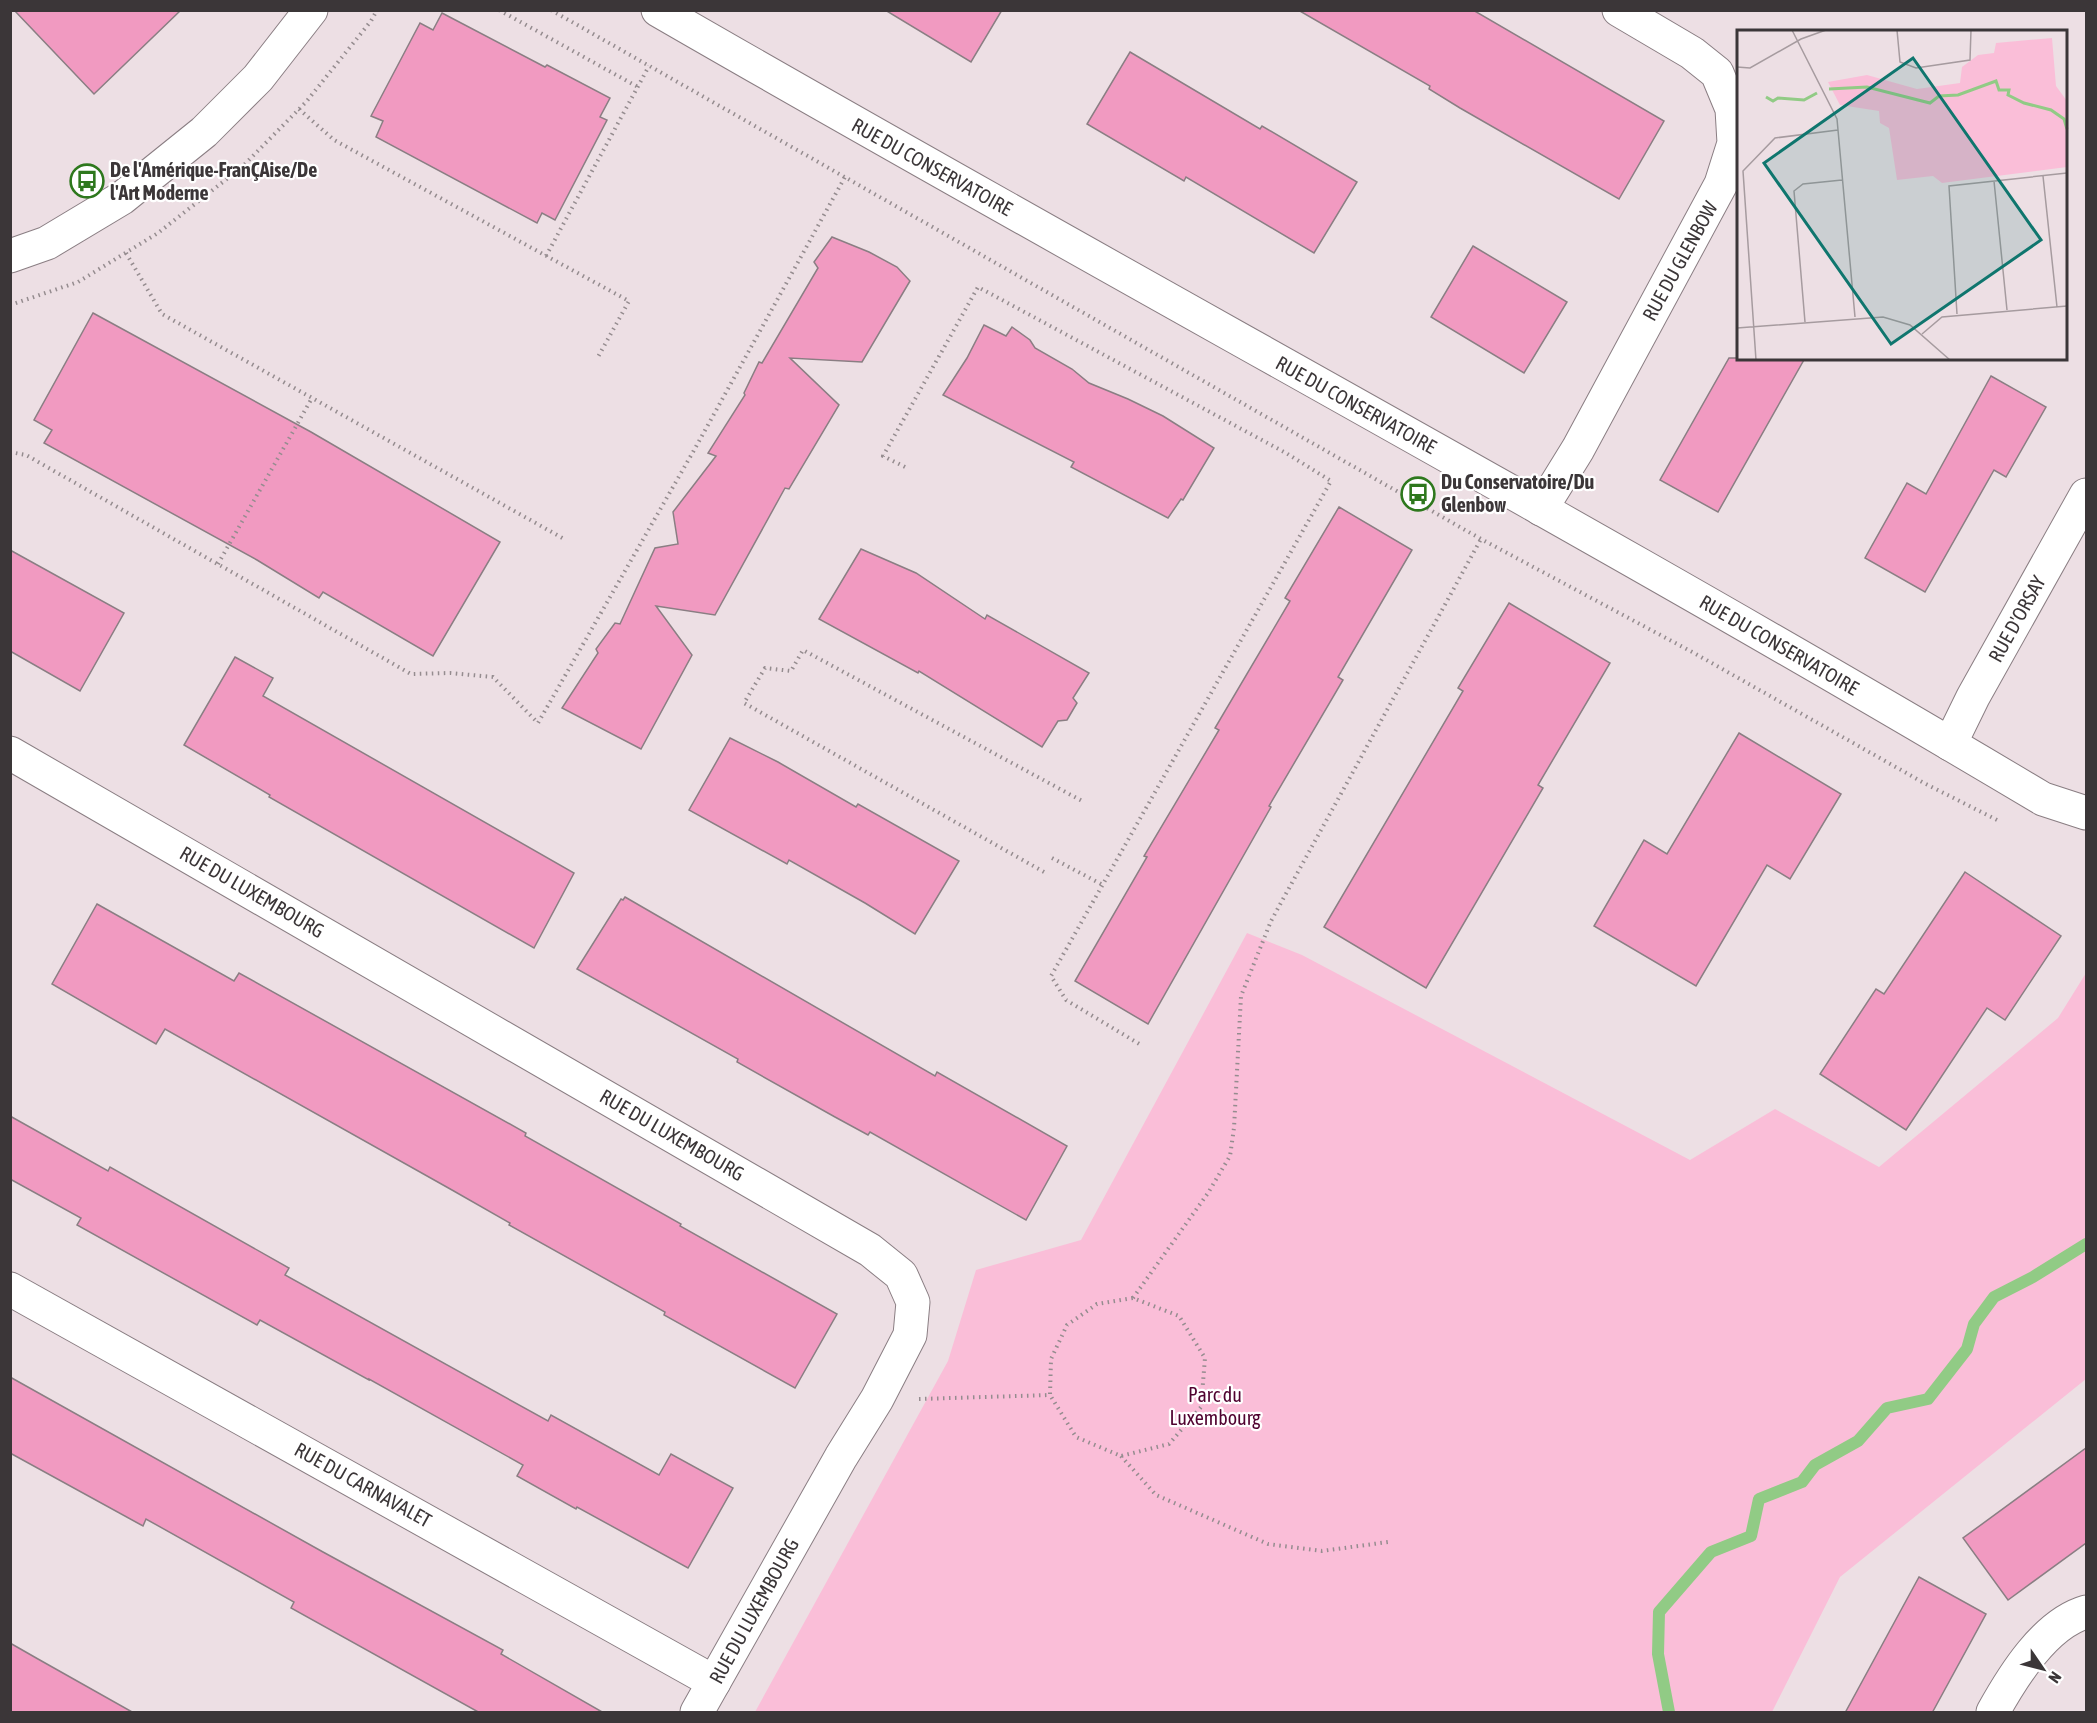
<svg xmlns="http://www.w3.org/2000/svg" width="2097" height="1723" font-family="'Asap Condensed',sans-serif">
  <style>
    .green { fill: #fabed8 }
    .lines { fill: none; stroke-linecap: round; stroke-linejoin: round }
    .stream { stroke: #91cb85; stroke-width: 12 }
    .building { fill: #f19ac1; stroke: #8a7e83; stroke-width: 1.5 }
    .street-casing { stroke: #8a7e83; stroke-width: 35 }
    .secondary-casing { stroke: #8a7e83; stroke-width: 35 }
    .path { stroke: #958c8f; stroke-width: 4; stroke-dasharray: 1.5 4.5; stroke-linecap: butt }
    .street { stroke: #fff; stroke-width: 33 }
    .secondary { stroke: #fff; stroke-width: 33 }
    .labels { text-anchor: middle; stroke-width: 4.5; stroke-linejoin: round; paint-order: stroke }
    .street-label { font-size: 20px; fill: #3b3638; stroke: #fff }
    .poi-label { font-size: 20px; font-weight: bold; fill: #3b3638; stroke: #fff; text-anchor: start }
    .park-label { font-size: 20px; fill: #500230; stroke: #fff }
    .inset-river { fill: none; stroke: #91cb85; stroke-width: 3 }
    .inset-road { fill: none; stroke: #a69b9f; stroke-width: 1.5 }
    .view { fill: #0f766e; fill-opacity: 0.15; stroke: #0f766e; stroke-width: 3 }
    .inset-edge { fill: none; stroke: #3b3638; stroke-width: 3 }
  </style>
  <rect width="100%" height="100%" fill="#eddfe4"/>
  <!-- green -->
  <polygon class="green" points="1247,933 1302,955 1690,1160 1775,1109 1879,1167 2058,1018 2086,973 2086,1379 1840,1577 1772,1712 755,1712 948,1361 976,1270 1081,1240"/>
  <g class="lines">
    <!-- stream -->
    <polyline class="stream" points="1669,1712 1658,1654 1659,1612 1711,1552 1751,1536 1759,1499 1802,1482 1815,1465 1858,1441 1887,1408 1928,1399 1967,1349 1974,1324 1994,1297 2033,1277 2086,1244"/>
  </g>
  <!-- building -->
  <g class="building">
    <polygon points="14,10 181,10 94,94"/>
    <polygon points="885,10 1002,10 971,62"/>
    <polygon points="1298,10 1473,10 1664,121 1619,199 1460,108 1429,89 1430,86"/>
    <polygon points="442,13 545,67 547,65 610,98 600,117 607,120 555,220 542,213 537,223 376,137 383,121 371,116 420,23 433,30"/>
    <polygon points="1130,52 1260,129 1262,126 1357,182 1314,253 1186,177 1184,181 1087,124"/>
    <polygon points="832,237 869,252 897,267 910,281 862,362 790,358 839,405 789,489 785,488 715,615 656,606 692,655 641,749 562,708 598,653 596,649 615,623 620,624 655,548 678,544 673,512 716,456 708,453 745,395 744,393 759,362 762,363 818,268 814,262"/>
    <polygon points="1473,246 1567,302 1524,373 1431,317"/>
    <polygon points="93,313 311,432 500,542 433,656 323,592 319,598 257,560 44,443 52,430 34,420"/>
    <polygon points="984,325 1006,336 1012,327 1030,340 1035,348 1072,369 1089,383 1128,399 1163,416 1214,448 1183,500 1181,499 1168,518 1071,467 1074,462 943,395 967,358"/>
    <polygon points="1729,358 1805,358 1718,512 1660,480"/>
    <polygon points="1991,376 2046,407 2006,477 1994,470 1925,592 1865,558 1907,483 1926,494"/>
    <polygon points="1339,507 1412,550 1338,677 1343,680 1269,806 1271,807 1148,1024 1075,981 1147,857 1144,856 1219,730 1215,728 1290,601 1285,598"/>
    <polygon points="861,549 916,573 985,619 987,615 1089,673 1073,698 1077,703 1067,720 1058,721 1042,747 919,671 918,673 819,619"/>
    <polygon points="10,550 124,613 80,691 10,651"/>
    <polygon points="1509,603 1610,663 1538,785 1543,788 1426,988 1324,927 1463,691 1458,688"/>
    <polygon points="235,657 273,678 263,696 574,873 534,948 269,797 270,795 184,745"/>
    <polygon points="1739,733 1841,794 1790,879 1767,865 1696,986 1594,926 1644,840 1667,854"/>
    <polygon points="730,738 778,762 856,807 858,804 959,861 915,934 865,903 789,860 787,864 689,810"/>
    <polygon points="1965,872 2061,936 2005,1020 1987,1008 1906,1130 1820,1074 1876,989 1884,994"/>
    <polygon points="625,897 935,1076 937,1072 1067,1146 1026,1220 870,1132 868,1135 835,1117 737,1062 738,1059 577,969 621,899 623,900"/>
    <polygon points="97,904 234,981 239,973 526,1133 525,1136 681,1224 680,1226 837,1314 795,1388 664,1315 665,1312 509,1225 510,1223 452,1190 165,1029 156,1044 52,984"/>
    <polygon points="10,1116 108,1171 110,1167 289,1268 285,1275 548,1421 551,1415 659,1475 671,1454 733,1488 688,1568 577,1507 576,1509 517,1476 523,1465 369,1379 369,1380 260,1320 257,1325 77,1225 81,1218 10,1179"/>
    <polygon points="10,1377 323,1552 503,1650 501,1654 604,1713 480,1713 291,1608 294,1602 146,1519 143,1526 10,1453"/>
    <polygon points="2086,1448 2086,1543 2008,1600 1963,1538"/>
    <polygon points="1919,1577 1986,1614 1932,1713 1845,1713"/>
    <polygon points="10,1643 38,1659 134,1713 10,1713"/>
  </g>
  <g class="lines">
    <defs>
      <g id="street">
        <polyline points="1541,509 1578,449 1721,184 1734,143 1732,109 1717,73 1692,53 1619,10"/>
        <polyline points="1950,744 1973,697 2086,495"/>
        <polyline points="10,753 870,1250 901,1275 913,1302 910,1335 877,1399 841,1457 697,1712"/>
        <polyline points="10,1289 714,1682"/>
        <path d="M 1993,1712 C 2013,1676 2045,1624 2086,1612"/>
      </g>
      <g id="secondary">
        <path d="M 658,10 C 1118,276 1587,527 2043,799 L 2086,813"/>
        <polyline points="10,256 47,243 122,198 204,132 258,78 311,10"/>
      </g>
    </defs>
    <!-- street casing -->
    <use href="#street" class="street-casing"/>
    <!-- secondary casing -->
    <use href="#secondary" class="secondary-casing"/>
    <!-- path -->
    <g class="path">
      <polyline points="499,10 638,87"/>
      <polyline points="551,10 1481,539 1694,653 1924,783 1999,821"/>
      <polyline points="299,109 334,140 629,301 598,357"/>
      <polyline points="126,253 162,314 566,540"/>
      <polyline points="546,256 649,66"/>
      <polyline points="10,305 78,282 158,233 242,167 306,102 371,21 377,10"/>
      <polyline points="10,452 26,455 411,674 450,673 493,677 538,723 693,452 845,177"/>
      <polyline points="905,467 883,456 978,287 1286,453 1331,481 1051,976 1066,1000 1141,1045"/>
      <polyline points="218,564 312,398"/>
      <polyline points="1052,858 1103,885"/>
      <polyline points="1044,872 744,703 765,668 791,671 803,650 1084,802"/>
      <polyline points="1133,1298 1208,1193 1230,1156 1234,1128 1241,996 1271,921 1481,539"/>
      <polyline points="919,1399 1050,1395 1051,1359 1067,1325 1097,1304 1133,1298 1179,1316 1205,1358 1201,1407 1169,1444 1121,1456 1076,1437 1050,1395"/>
      <polyline points="1121,1456 1156,1495 1268,1544 1322,1551 1388,1542"/>
    </g>
    <!-- street -->
    <use href="#street" class="street"/>
    <!-- secondary -->
    <use href="#secondary" class="secondary"/>
  </g>
  <!-- icons -->
  <defs>
    <symbol id="bus-ring" viewBox="-11 -11 22 22"><circle r="9.5" fill="#fff" stroke="#2e781d" stroke-width="1.5"/><path d="M-5-6H5V4H4V6H2V4H-2V6H-4V4H-5ZM-3.5-4V0h7V-4ZM-3.5 1.2v1.5H-2V1.2ZM2 1.2v1.5H3.5V1.2Z" fill="#2e781d"/></symbol>
  </defs>
  <g fill-rule="evenodd">
    <use href="#bus-ring" x="68" y="162" width="38" height="38"/>
    <use href="#bus-ring" x="1399" y="475" width="38" height="38"/>
  </g>
  <g class="labels">
    <!-- street labels -->
    <g class="street-label">
      <text transform="translate(932 167) rotate(29)" y="7">RUE DU CONSERVATOIRE</text>
      <text transform="translate(1680 261) rotate(-61)" y="7">RUE DU GLENBOW</text>
      <text transform="translate(1356 405) rotate(29)" y="7">RUE DU CONSERVATOIRE</text>
      <text transform="translate(2017 619) rotate(-61)" y="7">RUE D'ORSAY</text>
      <text transform="translate(1779 645) rotate(30)" y="7">RUE DU CONSERVATOIRE</text>
      <text transform="translate(252 892) rotate(30)" y="7">RUE DU LUXEMBOURG</text>
      <text transform="translate(672 1135) rotate(30)" y="7">RUE DU LUXEMBOURG</text>
      <text transform="translate(363 1485) rotate(29)" y="7">RUE DU CARNAVALET</text>
      <text transform="translate(754 1611) rotate(-61)" y="7">RUE DU LUXEMBOURG</text>
    </g>
    <!-- poi labels -->
    <g class="poi-label">
      <text x="110" y="177">De l'Amérique-FranÇAise/De<tspan x="110" dy="23">l'Art Moderne</tspan></text>
      <text x="1441" y="489">Du Conservatoire/Du<tspan x="1441" dy="23">Glenbow</tspan></text>
    </g>
    <!-- park labels -->
    <g class="park-label">
      <text x="1215" y="1402">Parc du<tspan x="1215" dy="23">Luxembourg</tspan></text>
    </g>
  </g>
  <!-- overview -->
  <g transform="translate(1737 30)">
    <rect width="330" height="330" fill="#eddfe4"/>
    <path d="M 315,8 L 319,56 L 330,71 L 330,137 L 205,153 L 196,146 L 160,150 L 152,98 L 143,93 L 142,81 L 103,75 L 91,52 L 130,45 L 180,59 L 223,53 L 225,37 L 241,25 L 257,23 L 259,13 Z" fill="#fabed8"/>
    <path class="inset-river" d="M 92,59 L 130,57 L 193,73 L 202,66 L 221,65 L 259,51 L 262,60 L 272,60 L 271,65 L 287,73 L 314,80 L 327,89 L 330,99M 29,67 L 36,71 L 41,68 L 67,70 L 80,63"/>
    <path class="inset-road" d="M 55,0 L 100,89 L 118,287M 160,0 L 163,32 L 179,38 L 233,30 L 234,0M 0,37 L 13,38 L 64,9 L 89,0M 306,146 L 320,277M 257,151 L 270,280M 220,284 L 212,156 L 330,143M 68,292 L 57,161 L 66,154 L 105,150M 0,298 L 146,287 L 173,295 L 213,330M 185,304 L 205,287 L 330,276M 19,330 L 6,141 L 38,108 L 101,100"/>
    <path class="view" d="M 176,28 L 304,210 L 154,314 L 27,133 Z"/>
    <rect width="330" height="330" class="inset-edge"/>
  </g>
  <!-- border -->
  <rect width="2097" height="1723" fill="none" stroke="#3b3638" stroke-width="24"/>
  <!-- north arrow -->
  <g transform="translate(2043 1669) rotate(125)" stroke="#ffffff" stroke-width="4.5" paint-order="stroke">
  <path d="M0-4.5L10 22L0 15L-10 22Z" fill="#3b3638"/>
  <text y="-9" font-size="16" font-weight="bold" text-anchor="middle" fill="#3b3638">N</text>
  </g>
</svg>
